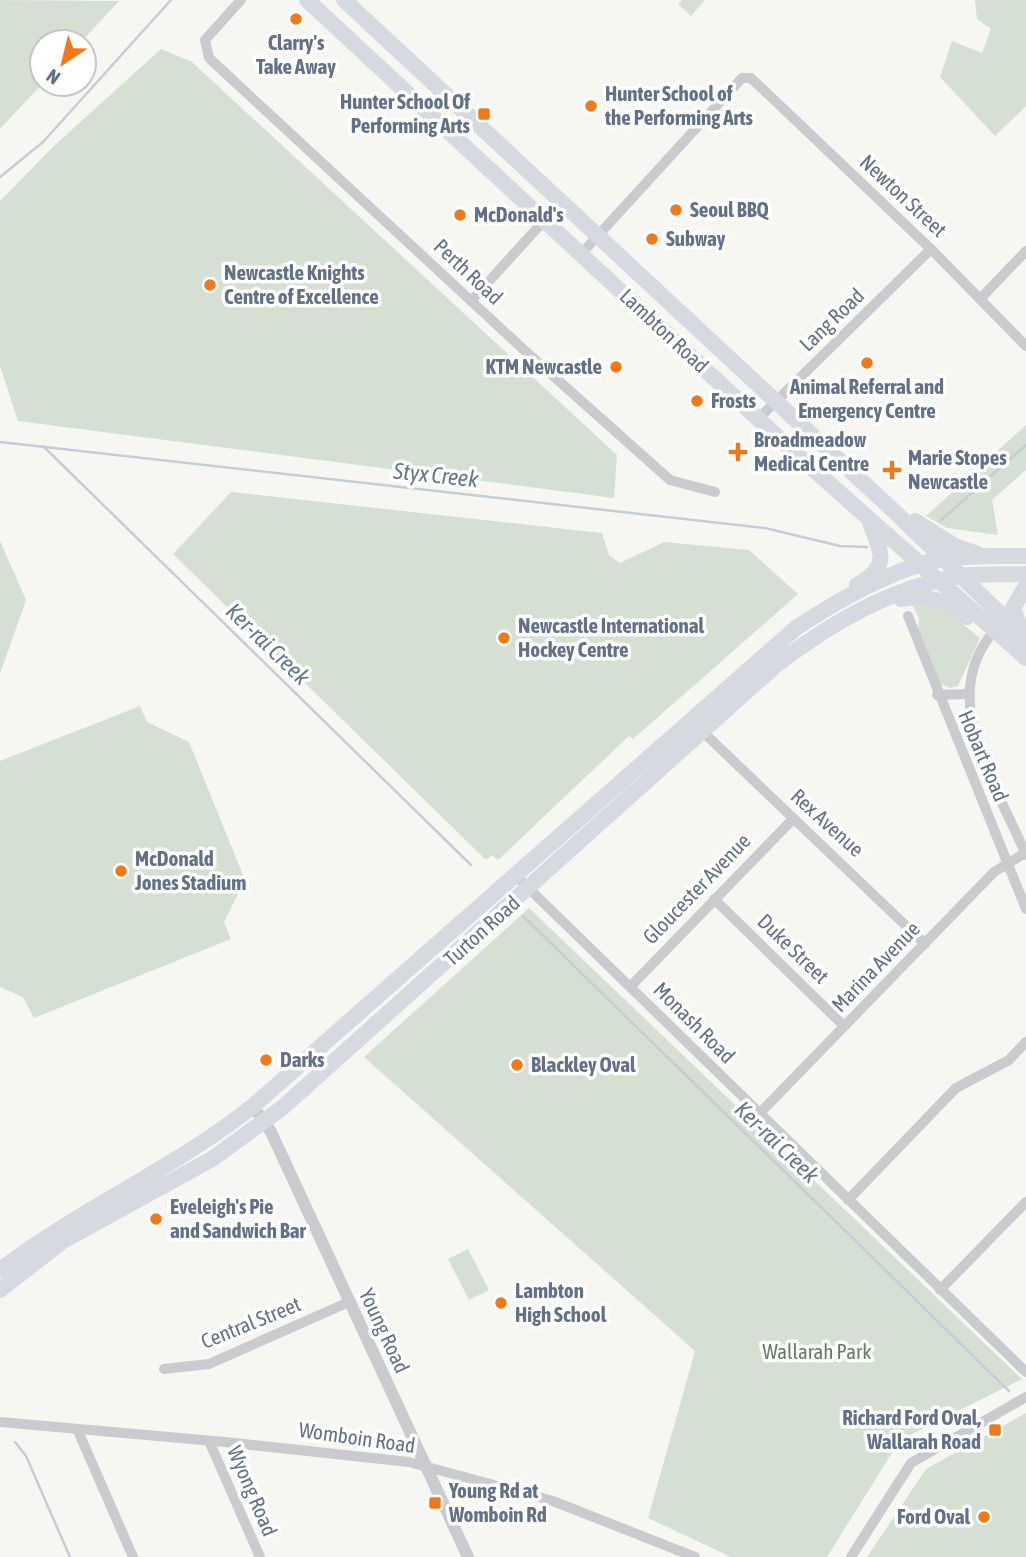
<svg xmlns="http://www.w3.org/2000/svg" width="1026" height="1557" font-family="'Asap Condensed',sans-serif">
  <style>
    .green { fill: #d6dfd4 }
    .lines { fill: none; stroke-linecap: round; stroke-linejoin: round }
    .stream { stroke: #c6cdd4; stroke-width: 2.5 }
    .minor { stroke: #c9cbcf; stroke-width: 10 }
    .tertiary { stroke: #c9cbcf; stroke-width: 12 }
    .primary { stroke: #d6d9df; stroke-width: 16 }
    .poi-dot { fill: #f0791a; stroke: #fff; stroke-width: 2.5 }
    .labels { text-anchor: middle; stroke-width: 7; stroke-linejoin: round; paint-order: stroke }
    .poi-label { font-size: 21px; font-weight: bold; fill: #637087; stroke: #fff; text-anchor: start }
    .street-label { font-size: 21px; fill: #637087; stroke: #fff }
    .park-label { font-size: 21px; fill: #637d63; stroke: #fff }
    .water-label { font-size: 23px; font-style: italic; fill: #64788a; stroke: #fff }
  </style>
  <rect width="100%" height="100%" fill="#f6f7f3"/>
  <!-- green -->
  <g class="green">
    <polygon points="0,0 119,1 81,42 42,42 42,84 0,129"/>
    <polygon points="682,0 705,0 691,16 678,4"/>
    <polygon points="975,0 1026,0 1026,106 995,136 940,77 952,41 982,53 991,29 977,19"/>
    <polygon points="161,49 192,62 617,455 614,498 18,421 0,366 0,201 55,145"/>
    <polygon points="1026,425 1026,470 992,500 998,535 947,528 926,516"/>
    <polygon points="231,492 602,533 609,555 620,563 664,542 749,550 798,594 633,739 629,736 498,860 492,855 486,860 173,554"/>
    <polygon points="0,541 26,600 0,674"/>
    <polygon points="912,604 944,609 980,638 958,686 950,688 940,684 918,629 919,618"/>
    <polygon points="140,706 147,722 189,742 245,880 224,922 231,939 34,1018 23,997 0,987 0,761"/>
    <polygon points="529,908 1022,1379 900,1440 827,1557 731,1557 648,1518 695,1351 364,1057"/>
    <polygon points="468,1249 489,1290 469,1300 448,1259"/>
    <polygon points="1026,1413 1026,1557 867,1557 926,1469"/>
  </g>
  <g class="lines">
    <!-- stream -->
    <g class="stream">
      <polyline points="0,177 43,142 171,0"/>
      <polyline points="0,442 765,528 840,546 867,547"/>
      <polyline points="43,446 471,865"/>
      <polyline points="941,520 1026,445"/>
      <polyline points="523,916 1009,1391"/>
      <polyline points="15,1442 26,1456 70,1557"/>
    </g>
    <!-- minor -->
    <g class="minor">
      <polyline points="241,0 205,40 209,58 523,349 670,480 715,492"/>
      <polyline points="581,254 742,78 751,78 931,249 1026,346"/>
      <polyline points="981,298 1026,251"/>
      <polyline points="471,301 561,202"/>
      <polyline points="759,418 931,249"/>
      <polyline points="908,616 1026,909"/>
      <path d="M 995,630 C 934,698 998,787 1026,855"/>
      <polyline points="937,695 968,694"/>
      <polyline points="702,731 925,944"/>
      <polyline points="516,876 1026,1372"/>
      <polyline points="714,899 844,1026"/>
      <polyline points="630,987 793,819"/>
      <polyline points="759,1114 994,872 1025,853"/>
      <polyline points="848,1200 956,1088 1009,1060 1026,1042"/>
      <polyline points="940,1290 1026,1202"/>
      <polyline points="164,1369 209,1364 349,1302"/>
      <polyline points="0,1422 225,1442 409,1462 553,1501 695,1557"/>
      <polyline points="78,1431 133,1557"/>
      <polyline points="209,1441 260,1557"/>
      <polyline points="851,1557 911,1463 1026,1397"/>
    </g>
    <!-- tertiary -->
    <polyline class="tertiary" points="253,1106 271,1132 468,1557"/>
    <!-- primary -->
    <g class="primary">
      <polyline points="307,0 796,454 1026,658"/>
      <polyline points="344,0 896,513 1026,639"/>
      <polyline points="915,521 955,546 978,554"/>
      <path d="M 857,585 C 891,566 881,552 870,523"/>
      <path d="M 901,599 C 927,594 946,601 967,617"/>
      <polyline points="1021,630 1013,608 1026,586"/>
      <path d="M 0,1270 C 80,1209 174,1169 253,1106 L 796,628 C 835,602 897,566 944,559 C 971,555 999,556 1026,556"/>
      <path d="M 0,1290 L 63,1241 L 212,1159 L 282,1108 L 775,666 C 829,624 893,586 962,576 C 983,573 1005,575 1026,574"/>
    </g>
  </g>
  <!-- markers -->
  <g class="poi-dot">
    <circle cx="296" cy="19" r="7"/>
    <circle cx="591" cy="106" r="7"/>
    <rect x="477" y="107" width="14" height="14" rx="3.5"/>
    <circle cx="676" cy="210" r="7"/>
    <circle cx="460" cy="215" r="7"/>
    <circle cx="652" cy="239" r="7"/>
    <circle cx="210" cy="285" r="7"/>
    <circle cx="867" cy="363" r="7"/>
    <circle cx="616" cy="367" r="7"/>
    <circle cx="697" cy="401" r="7"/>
    <path d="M734.5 441.5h7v7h7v7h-7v7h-7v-7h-7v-7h7z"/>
    <path d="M888.5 459.5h7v7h7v7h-7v7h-7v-7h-7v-7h7z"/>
    <circle cx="504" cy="638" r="7"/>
    <circle cx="121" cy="871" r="7"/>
    <circle cx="266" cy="1060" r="7"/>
    <circle cx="517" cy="1065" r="7"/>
    <circle cx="156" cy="1219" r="7"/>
    <circle cx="501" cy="1303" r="7"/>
    <rect x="988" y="1423" width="14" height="14" rx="3.5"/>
    <rect x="428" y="1496" width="14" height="14" rx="3.5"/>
    <circle cx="984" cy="1517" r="7"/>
  </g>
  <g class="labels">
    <!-- poi labels -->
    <g class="poi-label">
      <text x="296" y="50" text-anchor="middle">Clarry's<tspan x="296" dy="24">Take Away</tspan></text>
      <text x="605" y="101">Hunter School of<tspan x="605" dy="24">the Performing Arts</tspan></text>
      <text x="470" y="109" text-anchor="end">Hunter School Of<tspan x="470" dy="24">Performing Arts</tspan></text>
      <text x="690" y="217">Seoul BBQ</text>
      <text x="474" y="222">McDonald's</text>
      <text x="666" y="246">Subway</text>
      <text x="224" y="280">Newcastle Knights<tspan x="224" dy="24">Centre of Excellence</tspan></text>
      <text x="602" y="374" text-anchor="end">KTM Newcastle</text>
      <text x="867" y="394" text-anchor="middle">Animal Referral and<tspan x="867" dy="24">Emergency Centre</tspan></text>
      <text x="711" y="408">Frosts</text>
      <text x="754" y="447">Broadmeadow<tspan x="754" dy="24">Medical Centre</tspan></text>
      <text x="908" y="465">Marie Stopes<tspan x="908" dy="24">Newcastle</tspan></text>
      <text x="518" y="633">Newcastle International<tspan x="518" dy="24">Hockey Centre</tspan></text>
      <text x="135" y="866">McDonald<tspan x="135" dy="24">Jones Stadium</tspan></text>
      <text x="280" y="1067">Darks</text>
      <text x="531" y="1072">Blackley Oval</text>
      <text x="170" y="1214">Eveleigh's Pie<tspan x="170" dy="24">and Sandwich Bar</tspan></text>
      <text x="515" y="1298">Lambton<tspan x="515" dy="24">High School</tspan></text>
      <text x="981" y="1425" text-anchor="end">Richard Ford Oval,<tspan x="981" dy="24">Wallarah Road</tspan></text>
      <text x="449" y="1498">Young Rd at<tspan x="449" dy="24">Womboin Rd</tspan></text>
      <text x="970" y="1524" text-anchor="end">Ford Oval</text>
    </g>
    <!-- street labels -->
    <g class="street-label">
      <text transform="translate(903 196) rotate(43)" y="7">Newton Street</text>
      <text transform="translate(468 272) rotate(43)" y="7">Perth Road</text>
      <text transform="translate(832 320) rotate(-44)" y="7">Lang Road</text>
      <text transform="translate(664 331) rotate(43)" y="7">Lambton Road</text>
      <text transform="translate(983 756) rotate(67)" y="7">Hobart Road</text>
      <text transform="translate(827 823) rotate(42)" y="7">Rex Avenue</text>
      <text transform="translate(697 889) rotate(-46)" y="7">Gloucester Avenue</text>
      <text transform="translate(482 931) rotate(-42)" y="7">Turton Road</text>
      <text transform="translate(793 949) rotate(44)" y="7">Duke Street</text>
      <text transform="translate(876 967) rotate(-46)" y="7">Marina Avenue</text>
      <text transform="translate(694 1023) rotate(45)" y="7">Monash Road</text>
      <text transform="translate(251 1323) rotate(-22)" y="7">Central Street</text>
      <text transform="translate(384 1331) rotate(65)" y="7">Young Road</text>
      <text transform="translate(357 1438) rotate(8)" y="7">Womboin Road</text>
      <text transform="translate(252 1491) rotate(67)" y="7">Wyong Road</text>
    </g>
    <!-- park labels -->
    <g class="park-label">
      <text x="817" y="1359">Wallarah Park</text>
    </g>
    <!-- water labels -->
    <g class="water-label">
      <text transform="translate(436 475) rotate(6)" y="8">Styx Creek</text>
      <text transform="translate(268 644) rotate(44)" y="8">Ker-rai Creek</text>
      <text transform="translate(777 1142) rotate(44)" y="8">Ker-rai Creek</text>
    </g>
  </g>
  <!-- north arrow -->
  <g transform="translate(63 63) rotate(215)"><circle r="33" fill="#ffffff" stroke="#c1c6cf" stroke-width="2"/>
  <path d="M0-5L12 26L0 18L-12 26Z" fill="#f0791a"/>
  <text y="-10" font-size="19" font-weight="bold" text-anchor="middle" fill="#637087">N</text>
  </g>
</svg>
